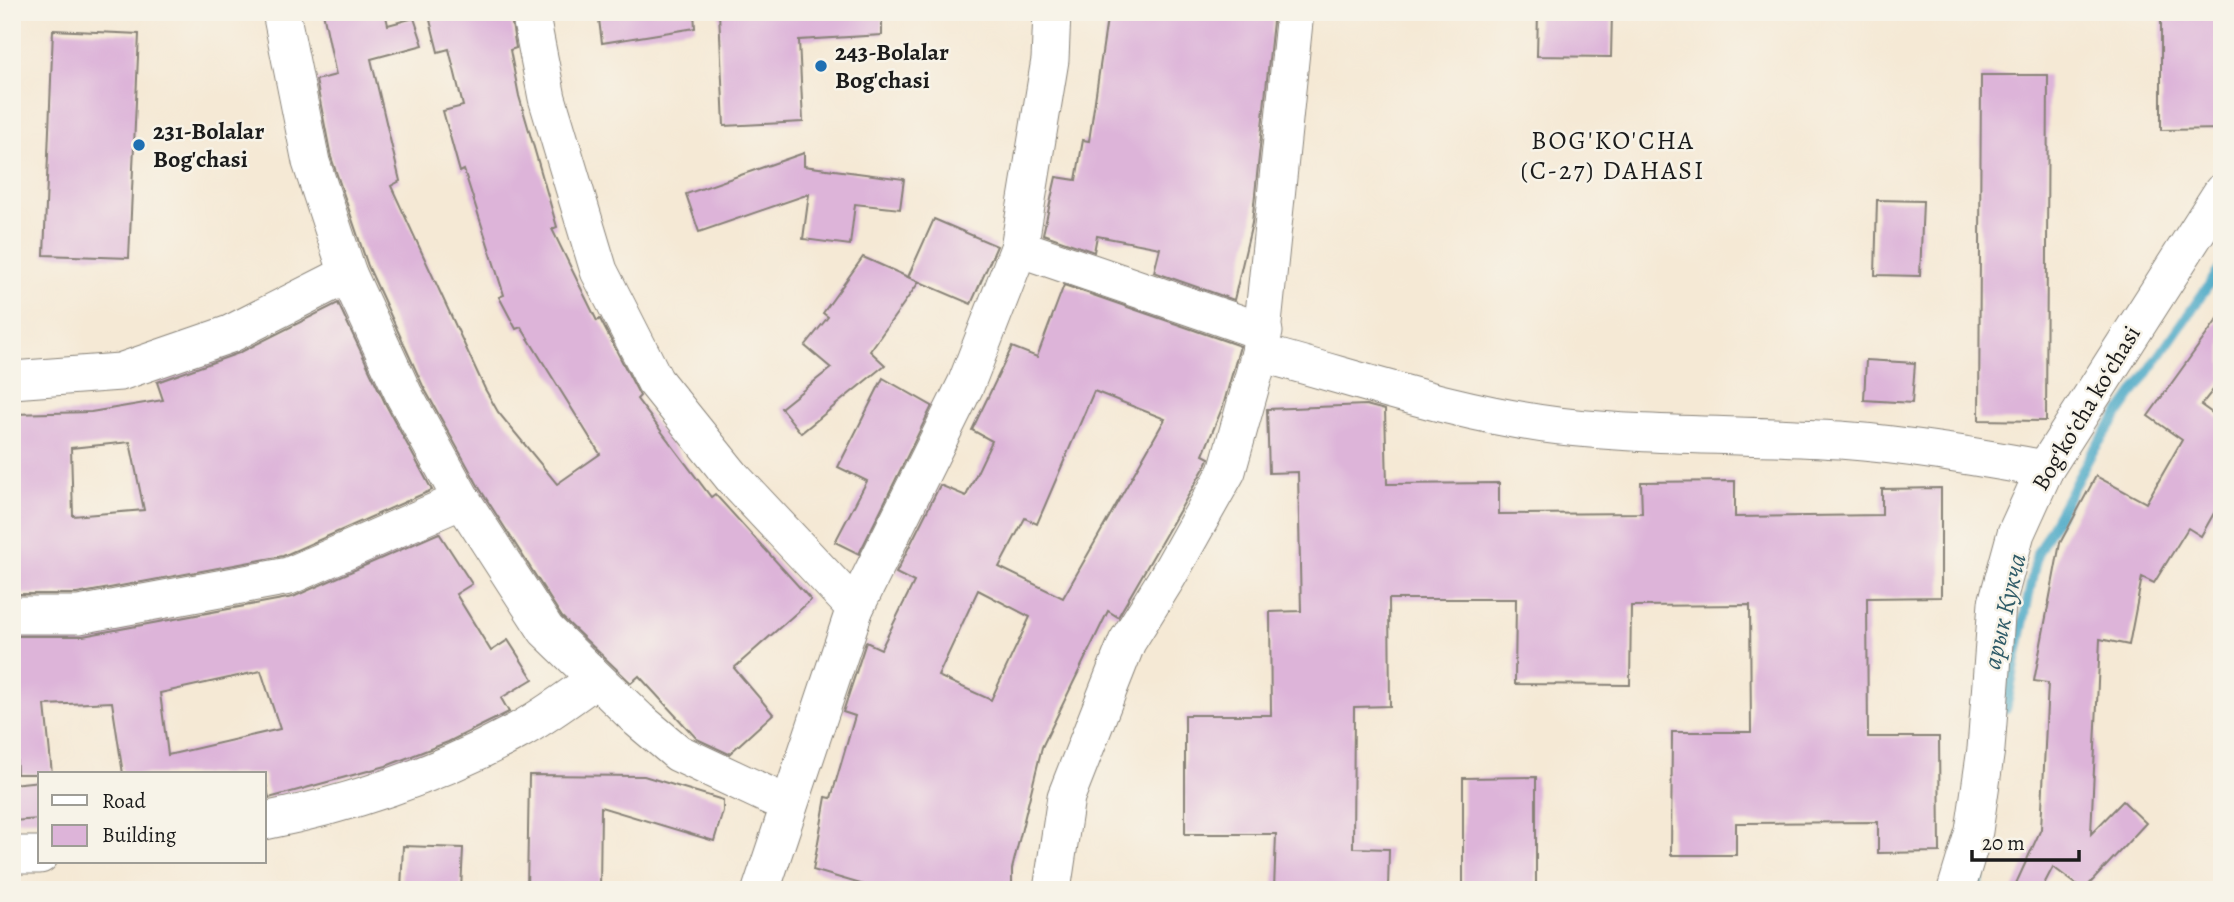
<svg xmlns="http://www.w3.org/2000/svg" width="2234" height="902" font-family="Alegreya,serif">
  <style>
    .lines { fill: none; stroke-linecap: round; stroke-linejoin: round }
    .stream { stroke: #46a7c6; stroke-width: 10 }
    .building { fill: #ddb4d9; fill-rule: evenodd }
    .street-casing { stroke: #888278; stroke-width: 39 }
    .street { stroke: #fff; stroke-width: 37 }
    .poi-dot { fill: #1f6fb2; stroke: #f7f3e8; stroke-width: 2.5 }
    .labels { text-anchor: middle; stroke-width: 5; stroke-linejoin: round; paint-order: stroke }
    .poi-label { font-size: 24px; font-weight: bold; fill: #1c1c1c; stroke: #f7f3e8; text-anchor: start }
    .street-label { font-size: 24px; fill: #1c1c1c; stroke: #f7f3e8 }
    .neighbourhood-label { font-size: 26px; letter-spacing: 2px; fill: #1c1c1c; stroke: #f7f3e8 }
    .water-label { font-size: 26px; font-style: italic; fill: #2f5b68; stroke: #f7f3e8 }
  </style>
  <rect width="100%" height="100%" fill="#f7f3e8"/>
  <filter id="ink" filterUnits="userSpaceOnUse"><feTurbulence type="fractalNoise" baseFrequency=".0143" numOctaves="2"/><feDisplacementMap in="SourceGraphic" scale="14" xChannelSelector="R" yChannelSelector="G"/><feConvolveMatrix kernelMatrix="1 2 1 2 8 2 1 2 1" color-interpolation-filters="sRGB"/></filter>
  <filter id="wash" filterUnits="userSpaceOnUse"><feTurbulence type="fractalNoise" baseFrequency=".00686" numOctaves="4" result="noise"/><feDisplacementMap in="SourceGraphic" scale="28" xChannelSelector="R" yChannelSelector="G"/><feGaussianBlur stdDeviation="1.57" result="paint"/><feColorMatrix in="noise" values="0 0 0 0 0 0 0 0 0 0 0 0 0 0 0 0 0 1.4 0 .05"/><feComposite in="paint" operator="in"/></filter>
  <g filter="url(#wash)">
    <rect width="100%" height="100%" fill="#f5e9d5"/>
    <g class="lines">
      <!-- stream -->
      <g class="stream">
        <polyline points="2006,709 2037,554 2091,454 2222,266"/>
        <polyline points="1977,890 1987,843"/>
      </g>
    </g>
    <g id="blocks">
      <!-- building -->
      <g class="building">
        <polygon points="323,12 385,12 388,25 414,18 423,45 371,59 400,181 391,186 485,389 498,412 557,484 600,454 521,327 516,329 499,297 504,295 464,170 460,172 443,111 463,106 449,49 438,52 430,20 459,12 510,12 516,48 510,50 519,96 557,227 552,229 597,321 600,319 640,396 637,399 711,497 715,494 811,600 734,668 773,714 729,754 697,739 639,676 631,683 562,617 480,489 423,386 368,266 331,157 316,80 336,75"/>
        <polygon points="598,12 694,12 695,28 602,43"/>
        <polygon points="719,12 882,12 882,35 799,40 803,122 724,126"/>
        <polygon points="1108,12 1274,12 1252,223 1234,300 1154,272 1160,248 1097,236 1094,252 1043,234 1056,177 1076,180 1083,140 1089,141"/>
        <polygon points="1538,12 1612,12 1611,57 1537,56"/>
        <polygon points="2161,12 2222,12 2222,129 2161,130"/>
        <polygon points="53,30 139,34 129,258 44,255"/>
        <polygon points="1981,75 2048,75 2046,421 1979,420"/>
        <polygon points="804,153 804,166 904,179 900,209 855,204 850,245 803,239 809,194 699,232 686,194"/>
        <polygon points="1877,200 1923,201 1920,276 1875,275"/>
        <polygon points="934,219 997,246 971,304 908,277"/>
        <polygon points="863,257 919,282 870,351 885,365 801,433 781,408 831,368 805,346 828,317 823,313"/>
        <path d="M 1064,285 L 1240,346 L 1223,406 L 1203,455 L 1209,458 L 1207,463 L 1118,617 L 1108,611 L 1042,747 L 1012,869 L 1012,890 L 881,890 L 813,870 L 826,797 L 831,798 L 855,716 L 843,712 L 866,642 L 881,649 L 914,582 L 896,573 L 940,485 L 966,496 L 992,441 L 972,430 L 1012,347 L 1037,357 ZM 1094,391 L 1165,419 L 1063,598 L 999,567 L 1025,518 L 1037,524 ZM 978,590 L 1030,617 L 991,700 L 938,676 Z"/>
        <path d="M 338,303 L 386,405 L 432,490 L 283,556 L 77,594 L 12,594 L 12,414 L 91,412 L 163,400 L 157,382 L 239,353 ZM 130,442 L 144,510 L 73,516 L 71,448 Z"/>
        <polygon points="2222,313 2222,379 2201,405 2222,420 2222,499 2201,536 2188,528 2154,583 2142,577 2129,645 2100,639 2091,834 2123,801 2146,823 2084,890 2053,867 2041,890 2013,890 2041,829 2048,683 2034,681 2060,543 2096,476 2146,503 2182,440 2148,416"/>
        <polygon points="1866,360 1915,363 1912,403 1864,400"/>
        <polygon points="883,378 932,406 859,554 835,542 867,481 838,467"/>
        <polygon points="1366,405 1385,410 1387,484 1499,483 1499,514 1642,513 1641,482 1735,481 1735,517 1882,515 1882,489 1941,488 1941,597 1867,598 1868,737 1939,737 1940,852 1878,853 1878,822 1736,823 1736,855 1671,855 1672,732 1751,732 1750,605 1631,606 1630,685 1515,684 1516,599 1389,599 1390,706 1354,707 1353,848 1389,849 1388,890 1274,890 1276,834 1185,834 1185,715 1271,715 1270,612 1301,611 1298,472 1269,473 1267,409"/>
        <path d="M 439,533 L 472,584 L 456,594 L 491,651 L 508,640 L 533,679 L 501,698 L 509,712 L 448,742 L 386,766 L 269,798 L 264,774 L 123,774 L 112,702 L 45,705 L 52,774 L 17,774 L 12,636 L 83,636 L 293,597 ZM 261,671 L 280,729 L 168,755 L 160,693 Z"/>
        <polygon points="529,775 644,776 723,800 723,811 714,841 601,807 600,890 527,890"/>
        <polygon points="1536,777 1536,890 1463,890 1463,778"/>
        <polygon points="40,781 40,819 12,821 12,784"/>
        <polygon points="403,846 463,848 461,890 401,890"/>
      </g>
    </g>
  </g>
  <g filter="url(#ink)">
    <use href="#blocks" fill-opacity="0" stroke="#888278" stroke-width="2"/>
    <g class="lines">
      <defs>
        <g id="street">
          <polyline points="281,12 311,162 348,274 404,395 462,500 546,630 639,720 678,753 789,805"/>
          <polyline points="530,12 547,98 599,271 655,381 733,478 855,608"/>
          <polyline points="1019,248 1264,332"/>
          <path d="M 1260,353 C 1358,379 1458,414 1559,426 C 1652,437 1746,434 1840,440 C 1909,445 1977,457 2045,469"/>
          <polyline points="12,380 120,372 230,334 348,274"/>
          <polyline points="12,615 79,615 289,576 462,500"/>
          <path d="M 264,821 C 351,804 438,774 516,732 C 544,717 570,697 596,679"/>
          <polyline points="12,855 40,855"/>
          <polyline points="761,890 855,608 966,384 1019,248 1050,60 1052,12"/>
          <polyline points="1052,890 1066,797 1127,642 1168,576 1227,471 1260,353 1295,12"/>
          <polyline points="1956,890 1974,831 1986,749 1997,603 2016,533 2045,469 2222,192"/>
        </g>
      </defs>
      <!-- street casing -->
      <use href="#street" class="street-casing"/>
      <!-- street -->
      <use href="#street" class="street"/>
    </g>
  </g>
  <!-- markers -->
  <g class="poi-dot">
    <circle cx="821" cy="66" r="7"/>
    <circle cx="139" cy="145" r="7"/>
  </g>
  <g class="labels">
    <!-- poi labels -->
    <g class="poi-label">
      <text x="835" y="60">243-Bolalar<tspan x="835" dy="28">Bog'chasi</tspan></text>
      <text x="153" y="139">231-Bolalar<tspan x="153" dy="28">Bog'chasi</tspan></text>
    </g>
    <!-- street labels -->
    <g class="street-label">
      <text transform="translate(2086 408) rotate(-59)" y="8">Bogʻkoʻcha koʻchasi</text>
    </g>
    <!-- neighbourhood labels -->
    <g class="neighbourhood-label">
      <text x="1613" y="149">BOG'KO'CHA<tspan x="1613" dy="30">(C-27) DAHASI</tspan></text>
    </g>
    <!-- water labels -->
    <g class="water-label">
      <text transform="translate(2004 611) rotate(-77)" y="9">арык Кукча</text>
    </g>
  </g>
  <!-- margin -->
  <rect width="2234" height="902" fill="none" stroke="#f7f3e8" stroke-width="42"/>
  <!-- legend -->
  <rect x="38" y="772" width="228" height="91" fill="#f7f3e8" stroke="#9f9d96" stroke-width="2"/>
  <rect x="52" y="795" width="35" height="10" fill="#ffffff" stroke="#9f9d96" stroke-width="2"/>
  <text x="102" y="808" font-size="21" fill="#1c1c1c">Road</text>
  <rect x="52" y="825" width="35" height="21" fill="#ddb4d9" stroke="#9f9d96" stroke-width="2"/>
  <text x="102" y="842" font-size="21" fill="#1c1c1c">Building</text>
  <!-- scale -->
  <path d="M1972 850v10h107v-10" fill="none" stroke="#1c1c1c" stroke-width="3.5"/>
  <text x="1982" y="850" font-size="21" fill="#1c1c1c" stroke="#f7f3e8" stroke-width="5" paint-order="stroke">20 m</text>
</svg>
